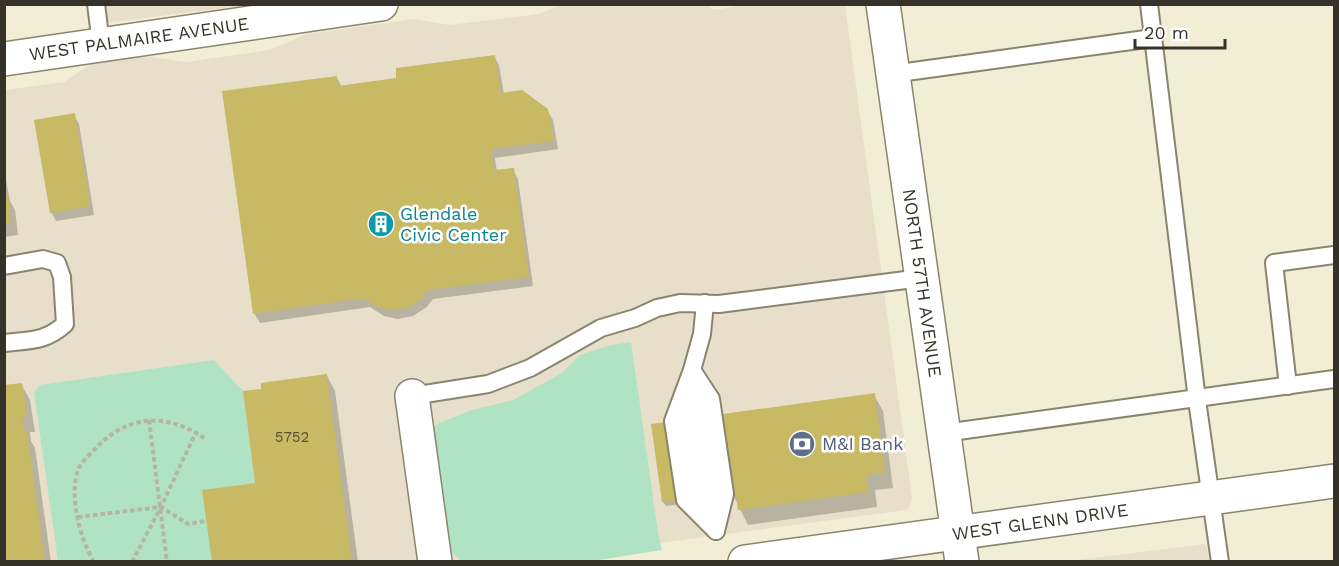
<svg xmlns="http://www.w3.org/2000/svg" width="1339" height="566" font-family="'Work Sans',sans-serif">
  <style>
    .commercial { fill: #e7dfca }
    .green { fill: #b0e2c4 }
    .shadow { fill: #0003 }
    .building { fill: #c8b965 }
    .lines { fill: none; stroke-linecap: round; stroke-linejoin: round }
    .lane-casing { stroke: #89856d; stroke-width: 20 }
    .street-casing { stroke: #89856d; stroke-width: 36 }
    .path { stroke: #b7b4a0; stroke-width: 4; stroke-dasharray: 4.5 3; stroke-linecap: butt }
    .lane { stroke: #fff; stroke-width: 16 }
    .street { stroke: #fff; stroke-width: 33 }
    .labels { text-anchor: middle; stroke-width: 5; stroke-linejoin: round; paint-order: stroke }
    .number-label { font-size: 15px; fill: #5a5438 }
    .street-label { font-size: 18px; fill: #353329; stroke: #fff }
    .culture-label { font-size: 18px; fill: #0d838f; stroke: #fff; text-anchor: start }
    .service-label { font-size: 18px; fill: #4e5e75; stroke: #fff; text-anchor: start }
  </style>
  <rect width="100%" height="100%" fill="#f2eed5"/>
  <!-- commercial -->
  <g class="commercial">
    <polygon points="86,4 248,5 89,25"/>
    <polygon points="562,4 707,4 713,10 752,4 845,5 912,497 910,506 906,510 556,557 545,561 5,561 4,90 64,82 92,63 144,56 186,62 269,50 307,34 414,19 449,25 539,14"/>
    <polygon points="1206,544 1209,561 1069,561"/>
  </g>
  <!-- green -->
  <g class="green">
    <polygon points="631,342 658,533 662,550 592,561 462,561 452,553 434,427 439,423 472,410 513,400 562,373 580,355 611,345"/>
    <polygon points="214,360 243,391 255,483 202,490 213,561 58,561 34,392 40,385"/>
  </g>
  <!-- shadow -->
  <g class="shadow">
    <polygon points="494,56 499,65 504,94 547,110 553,120 558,149 495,158 497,172 513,170 518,179 533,286 433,299 427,307 413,316 398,319 384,316 370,307 260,323 254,313 337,78 342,87 398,79"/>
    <polygon points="74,115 79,124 94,215 56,221 51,212"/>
    <polygon points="4,169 10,201 15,210 18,235 4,237"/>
    <polygon points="327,376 335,391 358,562 214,562 257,484"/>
    <polygon points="21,384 30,400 35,432 30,432 31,441 35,448 51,562 4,562"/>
    <polygon points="874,395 883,411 893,488 875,490 877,507 748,525 734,497 666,506 663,502 653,425"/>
  </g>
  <!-- building -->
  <g class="building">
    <polygon points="495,55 501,93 522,90 548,109 554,141 491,149 494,170 514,168 529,277 428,290 422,298 408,308 392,310 377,307 364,298 253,314 222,91 337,76 338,86 396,78 396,68"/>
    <polygon points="75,113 90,206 50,213 34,120"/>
    <polygon points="4,196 8,196 11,223 4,224"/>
    <polygon points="327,374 352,562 212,562 202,490 255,483 243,391 261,389 261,383"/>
    <polygon points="22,383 27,416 22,417 24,431 27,430 45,562 4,562 4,385"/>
    <polygon points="875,393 885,473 867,475 869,492 738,510 736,493 662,502 651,424"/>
  </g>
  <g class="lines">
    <defs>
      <g id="lane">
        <polyline points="96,4 101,44"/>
        <polyline points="1149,4 1197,400 1220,562"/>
        <polyline points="892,74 1153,38"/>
        <path d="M 4,266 L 43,259 L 57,263 L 62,277 L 65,324 C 45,342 30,340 4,343"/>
        <polyline points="705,303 702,334 692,370 673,421 685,500 716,531"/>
        <polyline points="692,370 711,399 725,494 716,531"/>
        <polyline points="1288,386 1274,263 1334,255"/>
        <polyline points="696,392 714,518"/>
        <polyline points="690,395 687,419 699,498 708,516"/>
        <polyline points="412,396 488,384 530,368 601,328 635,318 657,308 680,303 719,304 921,278"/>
        <polyline points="944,433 1334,379"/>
      </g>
      <g id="street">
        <polyline points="883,4 962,562"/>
        <polyline points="4,59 381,4"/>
        <polyline points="412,396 435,562"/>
        <polyline points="745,562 1334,481"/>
      </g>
    </defs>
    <!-- lane casing -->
    <use href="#lane" class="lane-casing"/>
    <!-- street casing -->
    <use href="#street" class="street-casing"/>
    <!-- path -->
    <g class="path">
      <polyline points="149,420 167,562"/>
      <polyline points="78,517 161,507 188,524 206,521"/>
      <path d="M 94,562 C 80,538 70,501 77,473 C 79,464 89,455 96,448 C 129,413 169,413 207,440"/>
      <polyline points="132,562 161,507 196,432"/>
    </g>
    <!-- lane -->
    <use href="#lane" class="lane"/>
    <!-- street -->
    <use href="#street" class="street"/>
  </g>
  <!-- icons -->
  <defs>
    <symbol id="building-disc" viewBox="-11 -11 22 22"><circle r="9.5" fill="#0f9aa8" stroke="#fff"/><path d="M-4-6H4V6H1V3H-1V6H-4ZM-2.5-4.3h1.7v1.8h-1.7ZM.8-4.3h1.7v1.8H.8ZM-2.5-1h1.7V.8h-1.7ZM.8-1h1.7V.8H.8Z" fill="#fff"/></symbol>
    <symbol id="bank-disc" viewBox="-11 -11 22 22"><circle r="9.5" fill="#5c6f8a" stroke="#fff"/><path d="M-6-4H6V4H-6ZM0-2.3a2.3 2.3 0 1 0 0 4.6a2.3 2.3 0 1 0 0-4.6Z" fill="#fff"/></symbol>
  </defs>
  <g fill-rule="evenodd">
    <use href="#building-disc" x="366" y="209" width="30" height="30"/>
    <use href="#bank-disc" x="787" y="429" width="30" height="30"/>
  </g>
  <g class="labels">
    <!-- number labels -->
    <g class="number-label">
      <text x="292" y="442">5752</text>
    </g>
    <!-- street labels -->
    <g class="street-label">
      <text transform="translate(139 39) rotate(-8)" y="6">WEST PALMAIRE AVENUE</text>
      <text transform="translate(922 283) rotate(82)" y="6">NORTH 57TH AVENUE</text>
      <text transform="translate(1040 522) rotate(-8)" y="6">WEST GLENN DRIVE</text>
    </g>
    <!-- culture labels -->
    <g class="culture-label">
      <text x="400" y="220">Glendale<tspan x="400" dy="21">Civic Center</tspan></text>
    </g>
    <!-- service labels -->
    <g class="service-label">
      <text x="822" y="450">M&amp;I Bank</text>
    </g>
  </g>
  <!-- border -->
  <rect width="1339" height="566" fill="none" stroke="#353329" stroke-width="12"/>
  <!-- scale -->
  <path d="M1135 39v9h90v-9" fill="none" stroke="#353329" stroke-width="3"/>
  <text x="1144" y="39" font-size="18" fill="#353329" stroke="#ffffff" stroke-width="4.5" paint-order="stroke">20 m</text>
</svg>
